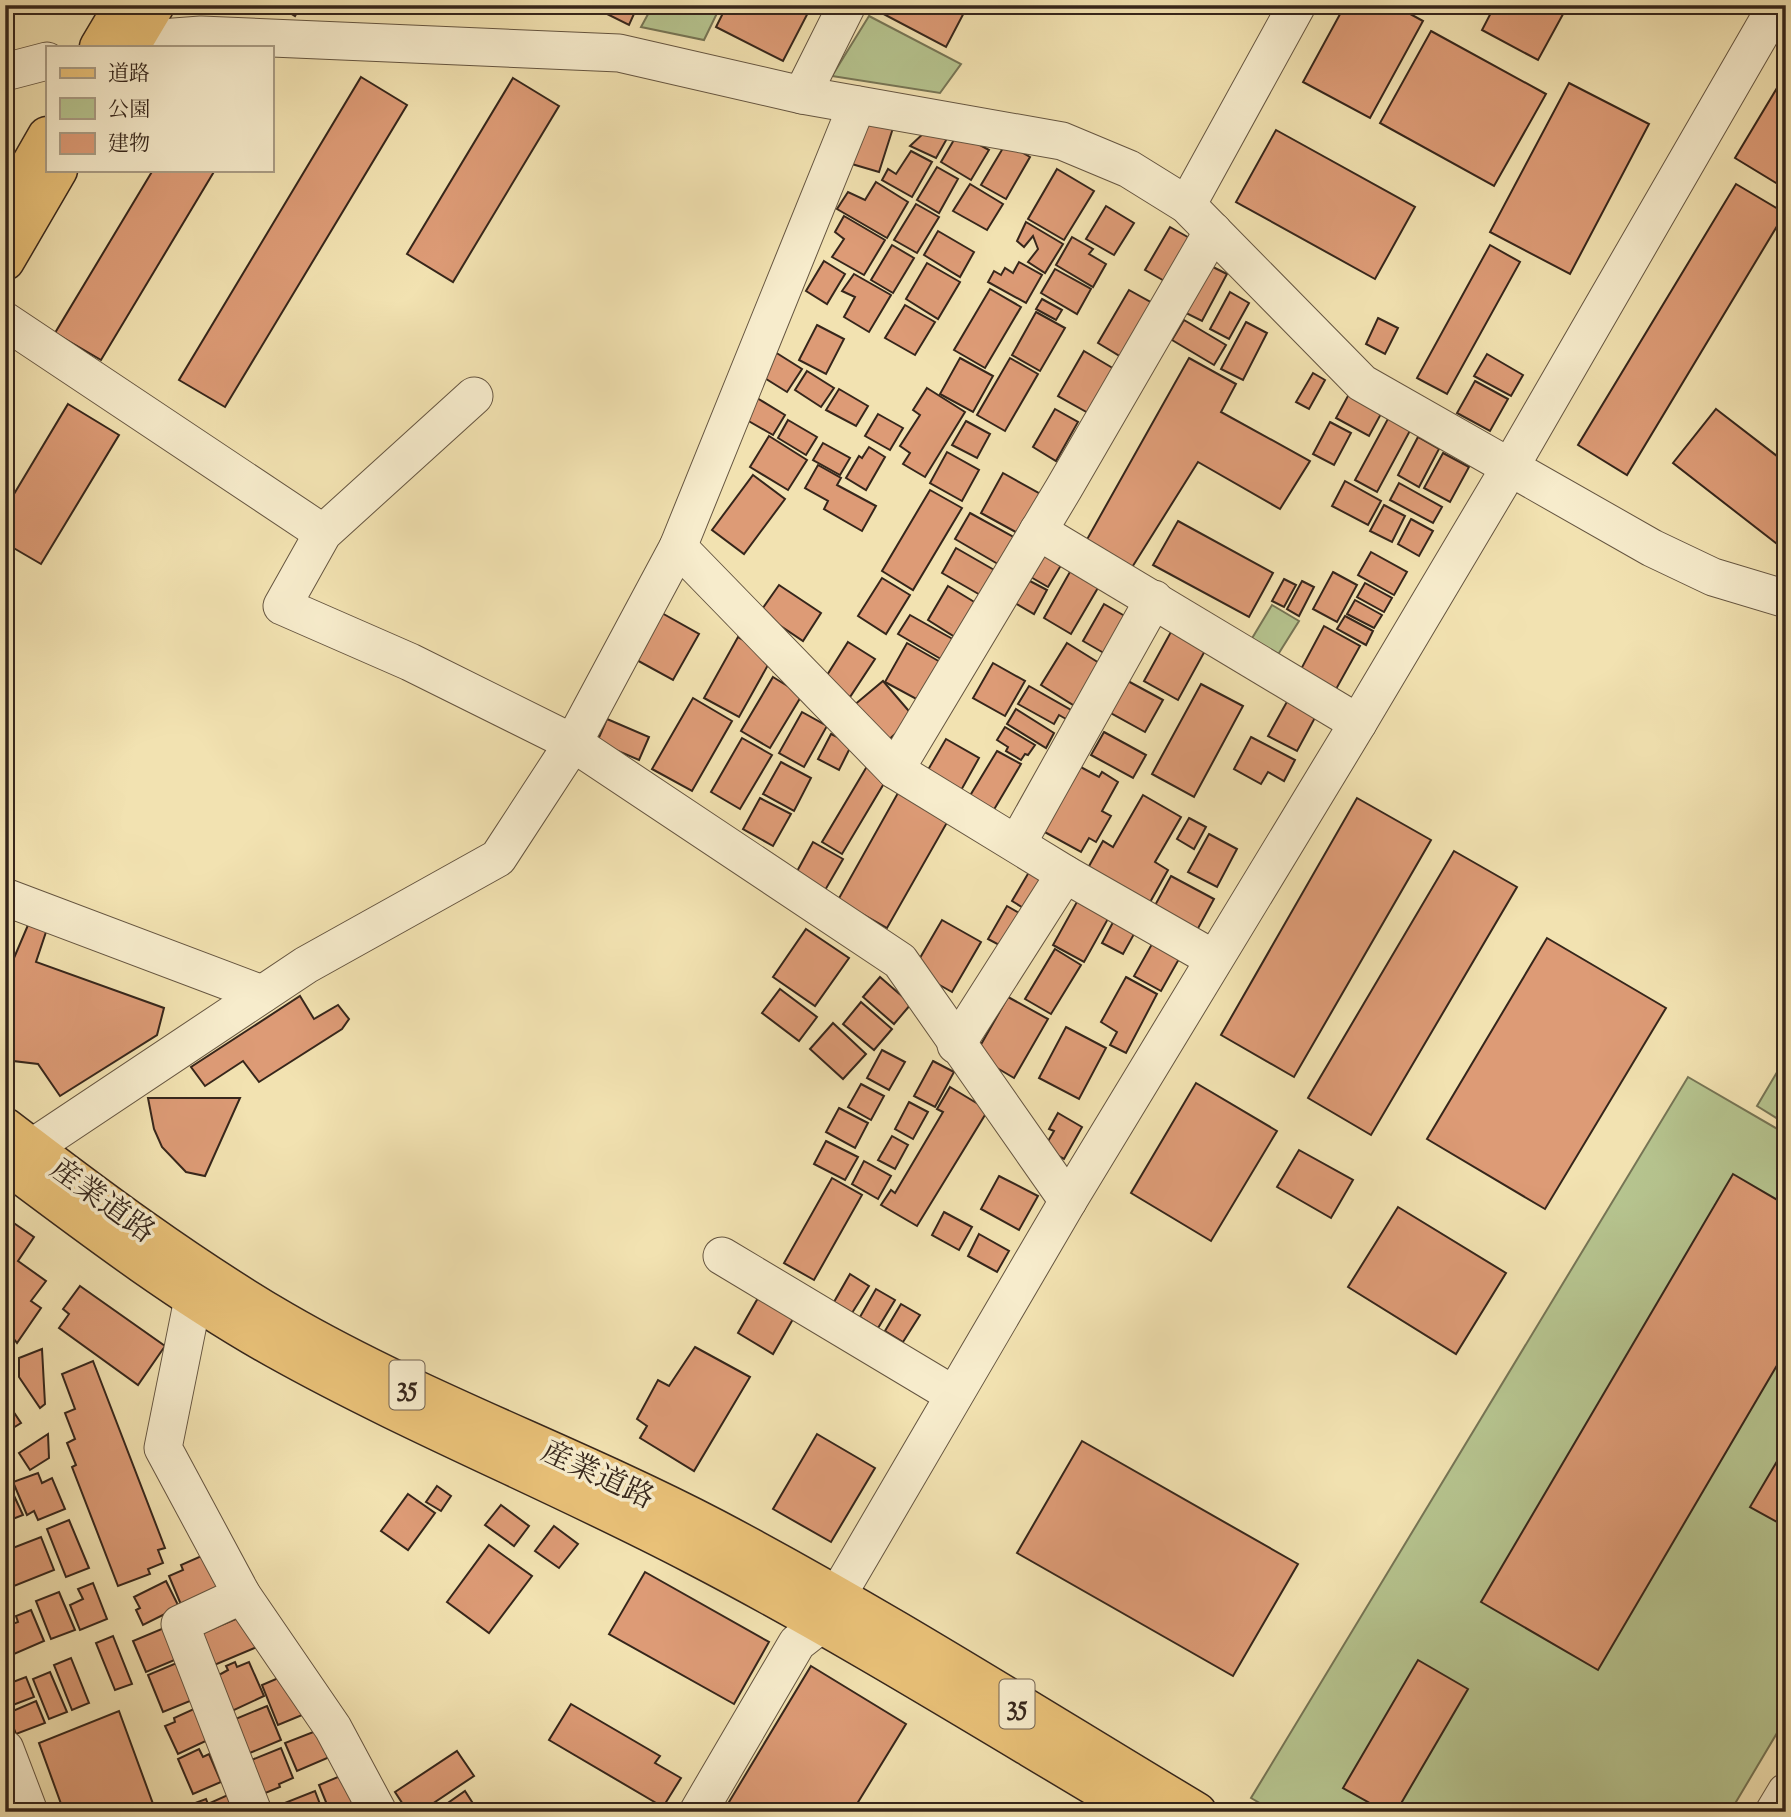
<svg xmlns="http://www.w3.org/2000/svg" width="1791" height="1817" font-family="'Sorts Mill Goudy','Noto Serif JP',serif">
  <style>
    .green { fill: #b6c48f; stroke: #767555; stroke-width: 2 }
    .building { fill: #dd9b76; stroke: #36261b; stroke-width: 2 }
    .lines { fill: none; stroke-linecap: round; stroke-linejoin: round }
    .minor-casing { stroke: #655540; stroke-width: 39 }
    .major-casing { stroke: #36261b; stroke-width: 41 }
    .minor { stroke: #f7eccc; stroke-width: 37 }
    .major { stroke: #e9c178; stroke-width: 38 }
    .labels { text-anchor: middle; stroke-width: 7; stroke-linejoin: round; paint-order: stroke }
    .shield { fill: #f7eccc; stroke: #706150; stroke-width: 2 }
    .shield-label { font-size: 28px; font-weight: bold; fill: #36261b }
    .street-label { font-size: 30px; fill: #36261b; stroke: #f7eccc }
  </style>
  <rect width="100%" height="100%" fill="#f2e2b1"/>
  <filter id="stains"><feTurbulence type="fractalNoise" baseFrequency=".00286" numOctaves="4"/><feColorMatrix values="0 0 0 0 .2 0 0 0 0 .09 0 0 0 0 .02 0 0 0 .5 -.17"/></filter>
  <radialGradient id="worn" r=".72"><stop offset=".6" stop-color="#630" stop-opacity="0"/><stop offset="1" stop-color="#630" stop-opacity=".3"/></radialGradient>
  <!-- green -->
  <g class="green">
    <polygon points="653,5 721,5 704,40 641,27"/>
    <polygon points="869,16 961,64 940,93 832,76"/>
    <polygon points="1272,605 1299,621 1274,661 1248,645"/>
    <polygon points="1786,1057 1786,1124 1757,1106"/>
    <polygon points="1688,1077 1786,1134 1786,1718 1730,1812 1275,1812 1251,1798"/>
  </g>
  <!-- building -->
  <g class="building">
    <polygon points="55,5 75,5 73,12"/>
    <polygon points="277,5 301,5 295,16"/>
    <polygon points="589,5 638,5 629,25"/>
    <polygon points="727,5 812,5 783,61 716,27"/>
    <polygon points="876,5 968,5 946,47 874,9"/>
    <polygon points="1345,5 1394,5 1423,21 1370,118 1303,82"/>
    <polygon points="1495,5 1568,5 1538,60 1482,30"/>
    <polygon points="1431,31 1546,94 1494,186 1380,123"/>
    <polygon points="1786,73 1786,189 1735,158"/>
    <polygon points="361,77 407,105 225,407 179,380"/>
    <polygon points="513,78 559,106 453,282 407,254"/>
    <polygon points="1569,83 1649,124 1570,274 1490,232"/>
    <polygon points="859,117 893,128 879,172 845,162"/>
    <polygon points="927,130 949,135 936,158 910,146"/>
    <polygon points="1276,130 1415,207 1375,279 1236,202"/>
    <polygon points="958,133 989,150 971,180 941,162"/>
    <polygon points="1006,143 1030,157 1006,199 981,185"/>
    <polygon points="911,151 932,162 912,197 882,180 888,169 896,174"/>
    <polygon points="937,167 958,179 939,213 917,200"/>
    <polygon points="1057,169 1094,191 1064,240 1028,219"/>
    <polygon points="153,170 215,170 101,360 55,333"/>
    <polygon points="876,182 908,202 887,238 837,209 848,192 865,200"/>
    <polygon points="970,184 1003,204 987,230 953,211"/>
    <polygon points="1736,184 1785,213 1627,475 1578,445"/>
    <polygon points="916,204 939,217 917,253 894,240"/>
    <polygon points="1106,206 1134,223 1114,255 1086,239"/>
    <polygon points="844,216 885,240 864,275 832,257 844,239 835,232"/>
    <polygon points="1026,222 1063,244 1045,273 1028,262 1038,249 1033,236 1024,247 1017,241"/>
    <polygon points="1170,227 1193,240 1168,283 1145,270"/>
    <polygon points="938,231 974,252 960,277 924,255"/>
    <polygon points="1072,237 1093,249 1089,254 1106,264 1093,287 1056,265"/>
    <polygon points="892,245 914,258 893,293 871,280"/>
    <polygon points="1490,245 1520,262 1447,394 1417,378"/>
    <polygon points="824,261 845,274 827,304 806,291"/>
    <polygon points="1019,262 1042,275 1026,303 988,282 994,271 1001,275 1005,268 1013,273"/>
    <polygon points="927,263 960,282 938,319 906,299"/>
    <polygon points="1205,263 1227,274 1202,321 1180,310"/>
    <polygon points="1055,269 1091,289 1077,314 1041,293"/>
    <polygon points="854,274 891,295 869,332 844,317 855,297 842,291"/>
    <polygon points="990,289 1021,307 985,368 954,350"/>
    <polygon points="1129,290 1154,304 1123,358 1098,343"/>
    <polygon points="1230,292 1249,303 1229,339 1210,329"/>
    <polygon points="1042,299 1062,310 1056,320 1036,309"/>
    <polygon points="905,305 935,322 915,355 885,338"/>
    <polygon points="1036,312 1065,328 1040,371 1012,355"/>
    <polygon points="1378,318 1398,328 1385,354 1366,344"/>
    <polygon points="1184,320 1226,345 1214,365 1172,340"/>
    <polygon points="1246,322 1267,333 1243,380 1221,369"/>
    <polygon points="817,325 844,339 826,374 799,360"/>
    <polygon points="1084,351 1116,370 1090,414 1058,396"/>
    <polygon points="775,352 802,369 787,392 763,377"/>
    <polygon points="1487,354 1523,375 1511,396 1474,376"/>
    <polygon points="960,358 993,376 973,412 940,394"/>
    <polygon points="1010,358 1038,374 1005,431 977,415"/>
    <polygon points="1189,358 1236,384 1221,412 1310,461 1280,509 1198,462 1131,569 1085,543"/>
    <polygon points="807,371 834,388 821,407 795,390"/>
    <polygon points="1313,373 1325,380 1309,409 1296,402"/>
    <polygon points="1475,381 1508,399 1490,431 1457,413"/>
    <polygon points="927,388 965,412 925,477 903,464 910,453 900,446 920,415 913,410"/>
    <polygon points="839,389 868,406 856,426 826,410"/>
    <polygon points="1349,394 1382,412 1369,436 1336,418"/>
    <polygon points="757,398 785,415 773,435 745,419"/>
    <polygon points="68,404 119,435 41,564 5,543 5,509"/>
    <polygon points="1055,409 1078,422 1056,461 1033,447"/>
    <polygon points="1716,409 1786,463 1786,551 1673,463"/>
    <polygon points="878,414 903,428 890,450 865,436"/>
    <polygon points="1390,415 1412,427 1377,492 1355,480"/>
    <polygon points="788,420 817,437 806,455 778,438"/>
    <polygon points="966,421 990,434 977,458 952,445"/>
    <polygon points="1330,422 1351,433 1334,465 1313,454"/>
    <polygon points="769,436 807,460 788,490 750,467"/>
    <polygon points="1418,437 1439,449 1419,487 1398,475"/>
    <polygon points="823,443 850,458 840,475 813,460"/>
    <polygon points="869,447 885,457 866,490 846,478 859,456 862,458"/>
    <polygon points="947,452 979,470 962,501 930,483"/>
    <polygon points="1443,453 1469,467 1450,502 1424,488"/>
    <polygon points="818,465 841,478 837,485 876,506 862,531 824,509 828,501 805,488"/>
    <polygon points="1003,473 1044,496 1023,536 981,513"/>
    <polygon points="753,475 785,499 744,554 712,530"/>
    <polygon points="1345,481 1381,501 1368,525 1332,506"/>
    <polygon points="1399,483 1442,507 1433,523 1390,500"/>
    <polygon points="930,490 962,508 913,590 882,571"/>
    <polygon points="1384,505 1405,516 1392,542 1370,531"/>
    <polygon points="970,513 1019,540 1003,567 955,539"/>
    <polygon points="1411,519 1433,531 1419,556 1398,544"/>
    <polygon points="1178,521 1273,573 1249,617 1153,565"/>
    <polygon points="956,548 996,571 982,596 942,573"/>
    <polygon points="1043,551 1063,562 1048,587 1029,576"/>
    <polygon points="1371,552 1407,572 1394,595 1358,575"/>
    <polygon points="1071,570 1099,586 1071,634 1044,618"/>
    <polygon points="1333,572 1357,585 1337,622 1313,609"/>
    <polygon points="882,578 910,595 886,634 858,616"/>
    <polygon points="1284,579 1296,585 1284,607 1272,601"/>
    <polygon points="1028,580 1047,590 1034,614 1015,603"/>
    <polygon points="1302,581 1314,587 1299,616 1287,609"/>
    <polygon points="1365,583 1392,598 1384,612 1357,597"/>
    <polygon points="779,585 821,613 803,641 760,612"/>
    <polygon points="948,586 976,603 955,637 928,620"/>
    <polygon points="1355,600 1382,615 1374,628 1347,614"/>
    <polygon points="1104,604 1130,619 1109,656 1083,641"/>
    <polygon points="660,612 699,634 673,680 633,658"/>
    <polygon points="910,615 958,642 946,662 898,634"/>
    <polygon points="1345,616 1373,631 1366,645 1337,629"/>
    <polygon points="1324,626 1360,646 1335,691 1300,671"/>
    <polygon points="1172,630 1206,649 1178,700 1144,681"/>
    <polygon points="738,637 773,656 739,717 704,698"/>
    <polygon points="848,642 875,659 850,697 824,680"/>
    <polygon points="907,643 942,663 920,701 885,682"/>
    <polygon points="1067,643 1104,666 1078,708 1041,685"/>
    <polygon points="993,663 1025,681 1005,716 973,698"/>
    <polygon points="773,677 802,695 770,748 741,731"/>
    <polygon points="1126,680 1163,700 1145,732 1109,712"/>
    <polygon points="883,681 914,717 885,743 853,706"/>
    <polygon points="1201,684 1243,706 1194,797 1152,774"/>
    <polygon points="1029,686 1071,710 1066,719 1059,715 1054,724 1018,704"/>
    <polygon points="693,698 732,721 692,791 652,769"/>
    <polygon points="1289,698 1317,714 1297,751 1268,736"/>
    <polygon points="1016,709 1054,733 1046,748 1007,724"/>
    <polygon points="802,712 827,726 804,767 779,753"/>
    <polygon points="607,719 649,737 639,760 597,742"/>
    <polygon points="1005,727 1035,745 1028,755 1025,754 1021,760 1006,751 1008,747 997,740"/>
    <polygon points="1104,732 1146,755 1133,778 1091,755"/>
    <polygon points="831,734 852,744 839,770 818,759"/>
    <polygon points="1251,737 1295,760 1284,781 1268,772 1261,784 1234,769"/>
    <polygon points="742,738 772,755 740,809 711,792"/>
    <polygon points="946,739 979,758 959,794 925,775"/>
    <polygon points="997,751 1021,764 992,813 968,799"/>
    <polygon points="781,762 811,778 794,811 763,794"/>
    <polygon points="869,763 889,775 842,854 822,842"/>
    <polygon points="1077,765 1099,777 1102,772 1118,782 1102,811 1111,816 1096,842 1089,838 1081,852 1041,830"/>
    <polygon points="903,784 953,812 887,928 838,900"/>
    <polygon points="1143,795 1181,817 1155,862 1168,870 1149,904 1088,868 1103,841 1113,847"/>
    <polygon points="760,798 791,814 773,846 743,829"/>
    <polygon points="1357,798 1431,840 1294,1077 1221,1035"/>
    <polygon points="1189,818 1206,827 1194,849 1177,839"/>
    <polygon points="1209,834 1237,849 1217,887 1188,872"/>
    <polygon points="813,842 843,859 824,892 795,875"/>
    <polygon points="1454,851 1517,887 1371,1135 1308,1098"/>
    <polygon points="1029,872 1043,880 1025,909 1012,901"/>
    <polygon points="1171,876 1214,899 1196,932 1153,909"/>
    <polygon points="1078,900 1109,917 1084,962 1053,945"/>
    <polygon points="1007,906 1019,913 1001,946 988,939"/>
    <polygon points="1118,913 1139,925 1123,954 1102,943"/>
    <polygon points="31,918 49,923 36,962 164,1008 157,1035 60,1096 38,1064 5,1060 5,979"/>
    <polygon points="942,920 981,942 952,992 913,970"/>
    <polygon points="806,929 849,958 815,1006 773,977"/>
    <polygon points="1547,938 1666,1008 1545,1209 1427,1139"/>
    <polygon points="1152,944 1179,959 1161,991 1134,976"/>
    <polygon points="1055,949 1081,965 1051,1014 1025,999"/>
    <polygon points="880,977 911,1004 894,1024 863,997"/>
    <polygon points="1126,977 1157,994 1126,1053 1110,1045 1117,1032 1101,1022"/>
    <polygon points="780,989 817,1017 799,1041 762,1013"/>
    <polygon points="300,996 314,1019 338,1005 349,1019 342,1029 259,1082 243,1061 205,1086 191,1067"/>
    <polygon points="1008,997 1048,1019 1014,1078 975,1055"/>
    <polygon points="861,1002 892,1029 874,1050 843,1024"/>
    <polygon points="833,1023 866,1054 843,1079 810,1049"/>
    <polygon points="1066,1027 1106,1048 1079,1099 1039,1078"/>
    <polygon points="882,1050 905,1062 889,1090 867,1078"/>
    <polygon points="933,1061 954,1072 935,1107 914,1096"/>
    <polygon points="1196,1083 1277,1131 1211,1241 1131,1193"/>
    <polygon points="861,1084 884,1096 871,1120 848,1107"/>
    <polygon points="950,1087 988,1110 917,1226 881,1205 891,1190 895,1193 943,1112 937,1109"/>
    <polygon points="148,1098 240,1098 205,1176 186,1172 162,1147 154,1129"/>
    <polygon points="909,1102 928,1112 913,1139 895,1129"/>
    <polygon points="839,1108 868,1123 855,1148 826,1132"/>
    <polygon points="1058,1113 1082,1127 1064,1159 1044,1148 1054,1131 1049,1129"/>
    <polygon points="892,1136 908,1145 895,1169 878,1160"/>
    <polygon points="826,1141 858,1157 845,1180 814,1164"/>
    <polygon points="1299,1150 1353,1180 1331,1218 1277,1187"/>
    <polygon points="864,1161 891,1176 878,1199 852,1184"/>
    <polygon points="1733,1174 1786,1205 1786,1350 1598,1670 1481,1602"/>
    <polygon points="999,1176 1038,1196 1019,1230 981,1209"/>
    <polygon points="832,1178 862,1195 814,1280 784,1263"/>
    <polygon points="1398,1207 1506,1273 1456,1354 1348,1287"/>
    <polygon points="944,1212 972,1227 959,1250 932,1235"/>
    <polygon points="5,1217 34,1237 18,1261 46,1281 31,1301 41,1308 17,1343 5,1327"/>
    <polygon points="979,1234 1009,1251 997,1272 968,1256"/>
    <polygon points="850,1274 869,1286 852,1313 834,1302"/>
    <polygon points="80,1286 165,1346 138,1385 59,1328 69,1314 63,1309"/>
    <polygon points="876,1289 895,1300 878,1328 860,1317"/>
    <polygon points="762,1291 797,1312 773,1354 738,1333"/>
    <polygon points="901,1304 920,1315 903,1342 885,1331"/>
    <polygon points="695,1347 750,1377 694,1471 640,1438 647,1426 637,1419 658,1380 669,1386"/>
    <polygon points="42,1349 45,1404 40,1408 19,1377 19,1358"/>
    <polygon points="93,1361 165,1548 158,1550 163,1563 148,1569 150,1574 118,1586 72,1467 76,1465 67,1443 75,1439 65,1413 75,1409 62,1374"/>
    <polygon points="5,1399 21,1423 5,1433"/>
    <polygon points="48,1434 49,1458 30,1470 19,1453"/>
    <polygon points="817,1434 875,1468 831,1542 773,1509"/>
    <polygon points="1082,1441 1298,1564 1233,1676 1017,1553"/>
    <polygon points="1786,1446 1786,1527 1750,1507"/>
    <polygon points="38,1473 42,1483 52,1478 65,1509 38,1520 34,1511 27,1515 13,1482"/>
    <polygon points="9,1485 23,1515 5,1522 5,1486"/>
    <polygon points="437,1486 451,1496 441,1511 426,1502"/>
    <polygon points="408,1494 435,1513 408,1550 381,1531"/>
    <polygon points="501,1505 529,1526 514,1546 485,1525"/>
    <polygon points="69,1520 89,1568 66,1577 47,1529"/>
    <polygon points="554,1526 578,1544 559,1568 535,1551"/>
    <polygon points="41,1537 54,1570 14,1586 5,1563 5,1551"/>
    <polygon points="489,1545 532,1576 489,1633 447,1602"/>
    <polygon points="206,1554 222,1590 182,1607 169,1576 183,1570 181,1565"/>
    <polygon points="645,1572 769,1642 734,1704 609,1634"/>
    <polygon points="166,1581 179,1607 143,1625 136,1610 140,1608 134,1597"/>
    <polygon points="93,1583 107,1619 80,1630 70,1605 83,1599 78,1589"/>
    <polygon points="59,1592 75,1630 51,1639 36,1601"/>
    <polygon points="31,1610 44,1641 14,1654 6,1636 13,1633 10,1625 18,1622 16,1616"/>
    <polygon points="238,1618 257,1647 212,1666 198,1635"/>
    <polygon points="164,1628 177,1659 146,1672 133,1641"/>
    <polygon points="113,1636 132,1684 115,1690 96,1643"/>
    <polygon points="71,1658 89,1703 72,1710 54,1665"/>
    <polygon points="1418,1660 1468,1689 1396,1812 1386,1812 1343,1788"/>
    <polygon points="179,1662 195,1699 163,1712 148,1675"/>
    <polygon points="235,1662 237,1667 249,1662 264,1696 232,1711 217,1676 228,1670 226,1666"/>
    <polygon points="811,1666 906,1724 852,1812 723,1812"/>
    <polygon points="50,1672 67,1712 49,1719 33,1679"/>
    <polygon points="283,1676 307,1713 278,1725 262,1685"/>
    <polygon points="26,1677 34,1697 5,1708 5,1685"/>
    <polygon points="36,1701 45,1723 16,1734 8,1713"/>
    <polygon points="571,1704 660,1756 655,1763 681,1778 663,1807 549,1740"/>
    <polygon points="267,1706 281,1740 245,1755 233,1720"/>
    <polygon points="196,1708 210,1739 178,1754 165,1726 175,1722 174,1718"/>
    <polygon points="119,1711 156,1812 64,1812 39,1743"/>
    <polygon points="321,1729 332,1756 297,1771 285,1743"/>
    <polygon points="281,1748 293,1778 279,1784 280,1787 263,1794 249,1761"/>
    <polygon points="199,1749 203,1757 209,1754 221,1782 193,1794 178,1759"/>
    <polygon points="457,1751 474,1776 420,1812 408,1812 395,1792"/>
    <polygon points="345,1774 357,1804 340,1812 330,1812 319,1785"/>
    <polygon points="315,1791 323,1812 274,1812 272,1808"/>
    <polygon points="465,1791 474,1805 468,1809 470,1812 435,1812"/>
    <polygon points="230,1794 238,1812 199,1812 195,1803 206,1799 208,1804"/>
  </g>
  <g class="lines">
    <defs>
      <g id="minor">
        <polyline points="107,46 134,40 201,35 619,53 802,95 1062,141 1129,169 1187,205 1362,383 1652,548 1713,577 1786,599"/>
        <polyline points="5,72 47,61"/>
        <polyline points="802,95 847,5"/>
        <polyline points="1187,205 1297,5"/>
        <polyline points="5,321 323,533"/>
        <polyline points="474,396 323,533 282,606 410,662 573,743 900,961 1068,1201"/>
        <polyline points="1038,531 1358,723"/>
        <polyline points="678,547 895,770 1065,874 1214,959"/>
        <polyline points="895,770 1064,488 1213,231"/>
        <polyline points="1017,844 1154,599"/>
        <polyline points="5,897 262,994"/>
        <polyline points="956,1045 1065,874"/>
        <polyline points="9,1163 306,965 498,858 573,743 678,547 857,105"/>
        <polyline points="722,1256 954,1395"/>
        <polyline points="193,1299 163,1448 242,1595 333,1728 378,1812"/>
        <polyline points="242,1595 180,1624 253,1812"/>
        <polyline points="5,1749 29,1812"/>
        <polyline points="698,1812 797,1643 820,1625 1068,1201 1358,723 1509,469 1777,5"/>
        <polyline points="1774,1812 1786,1792"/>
      </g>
      <g id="major">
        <polyline points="99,47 124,5"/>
        <polyline points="130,47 155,5"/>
        <polyline points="12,197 47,136"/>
        <polyline points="5,261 58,170"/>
        <path d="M 5,1127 C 95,1196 186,1264 283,1321 C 421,1401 572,1454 714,1528 C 879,1615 1037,1716 1197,1812"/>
        <path d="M 5,1163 C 93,1229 180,1295 276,1349 C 412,1425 557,1483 694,1555 C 846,1634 991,1725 1138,1812"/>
      </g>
    </defs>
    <!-- minor casing -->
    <use href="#minor" class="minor-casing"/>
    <!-- major casing -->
    <use href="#major" class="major-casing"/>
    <!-- minor -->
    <use href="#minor" class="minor"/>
    <!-- major -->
    <use href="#major" class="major"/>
  </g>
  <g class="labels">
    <!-- shield labels -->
    <g class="shield">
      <rect x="389.5" y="1360.5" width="35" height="49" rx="5"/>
      <rect x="999.5" y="1679.5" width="35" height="49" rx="5"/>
    </g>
    <g class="shield-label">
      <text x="407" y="1395">35</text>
      <text x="1017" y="1714">35</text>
    </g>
    <!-- street labels -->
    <g class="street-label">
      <text transform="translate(103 1200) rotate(36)" y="10">産業道路</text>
      <text transform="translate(598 1474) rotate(25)" y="10">産業道路</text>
    </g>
  </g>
  <!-- margin -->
  <rect width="1791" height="1817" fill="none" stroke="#f2e2b1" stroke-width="28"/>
  <rect x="7" y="7" width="1777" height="1803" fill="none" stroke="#36261b" stroke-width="3.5"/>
  <rect x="14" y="14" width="1763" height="1789" fill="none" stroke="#36261b" stroke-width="2"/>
  <!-- legend -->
  <rect x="46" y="46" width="228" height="126" fill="#f7eccc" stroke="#aa9d85" stroke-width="2"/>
  <rect x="60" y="68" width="35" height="10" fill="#e9c178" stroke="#aa9d85" stroke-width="2"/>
  <text x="108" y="80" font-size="21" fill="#36261b">道路</text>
  <rect x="60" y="98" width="35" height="21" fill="#b6c48f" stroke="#aa9d85" stroke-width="2"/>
  <text x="108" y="116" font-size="21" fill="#36261b">公園</text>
  <rect x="60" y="133" width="35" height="21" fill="#dd9b76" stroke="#aa9d85" stroke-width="2"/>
  <text x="108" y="150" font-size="21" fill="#36261b">建物</text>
  <rect width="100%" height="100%" filter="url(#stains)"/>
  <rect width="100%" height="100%" fill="url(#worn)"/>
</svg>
